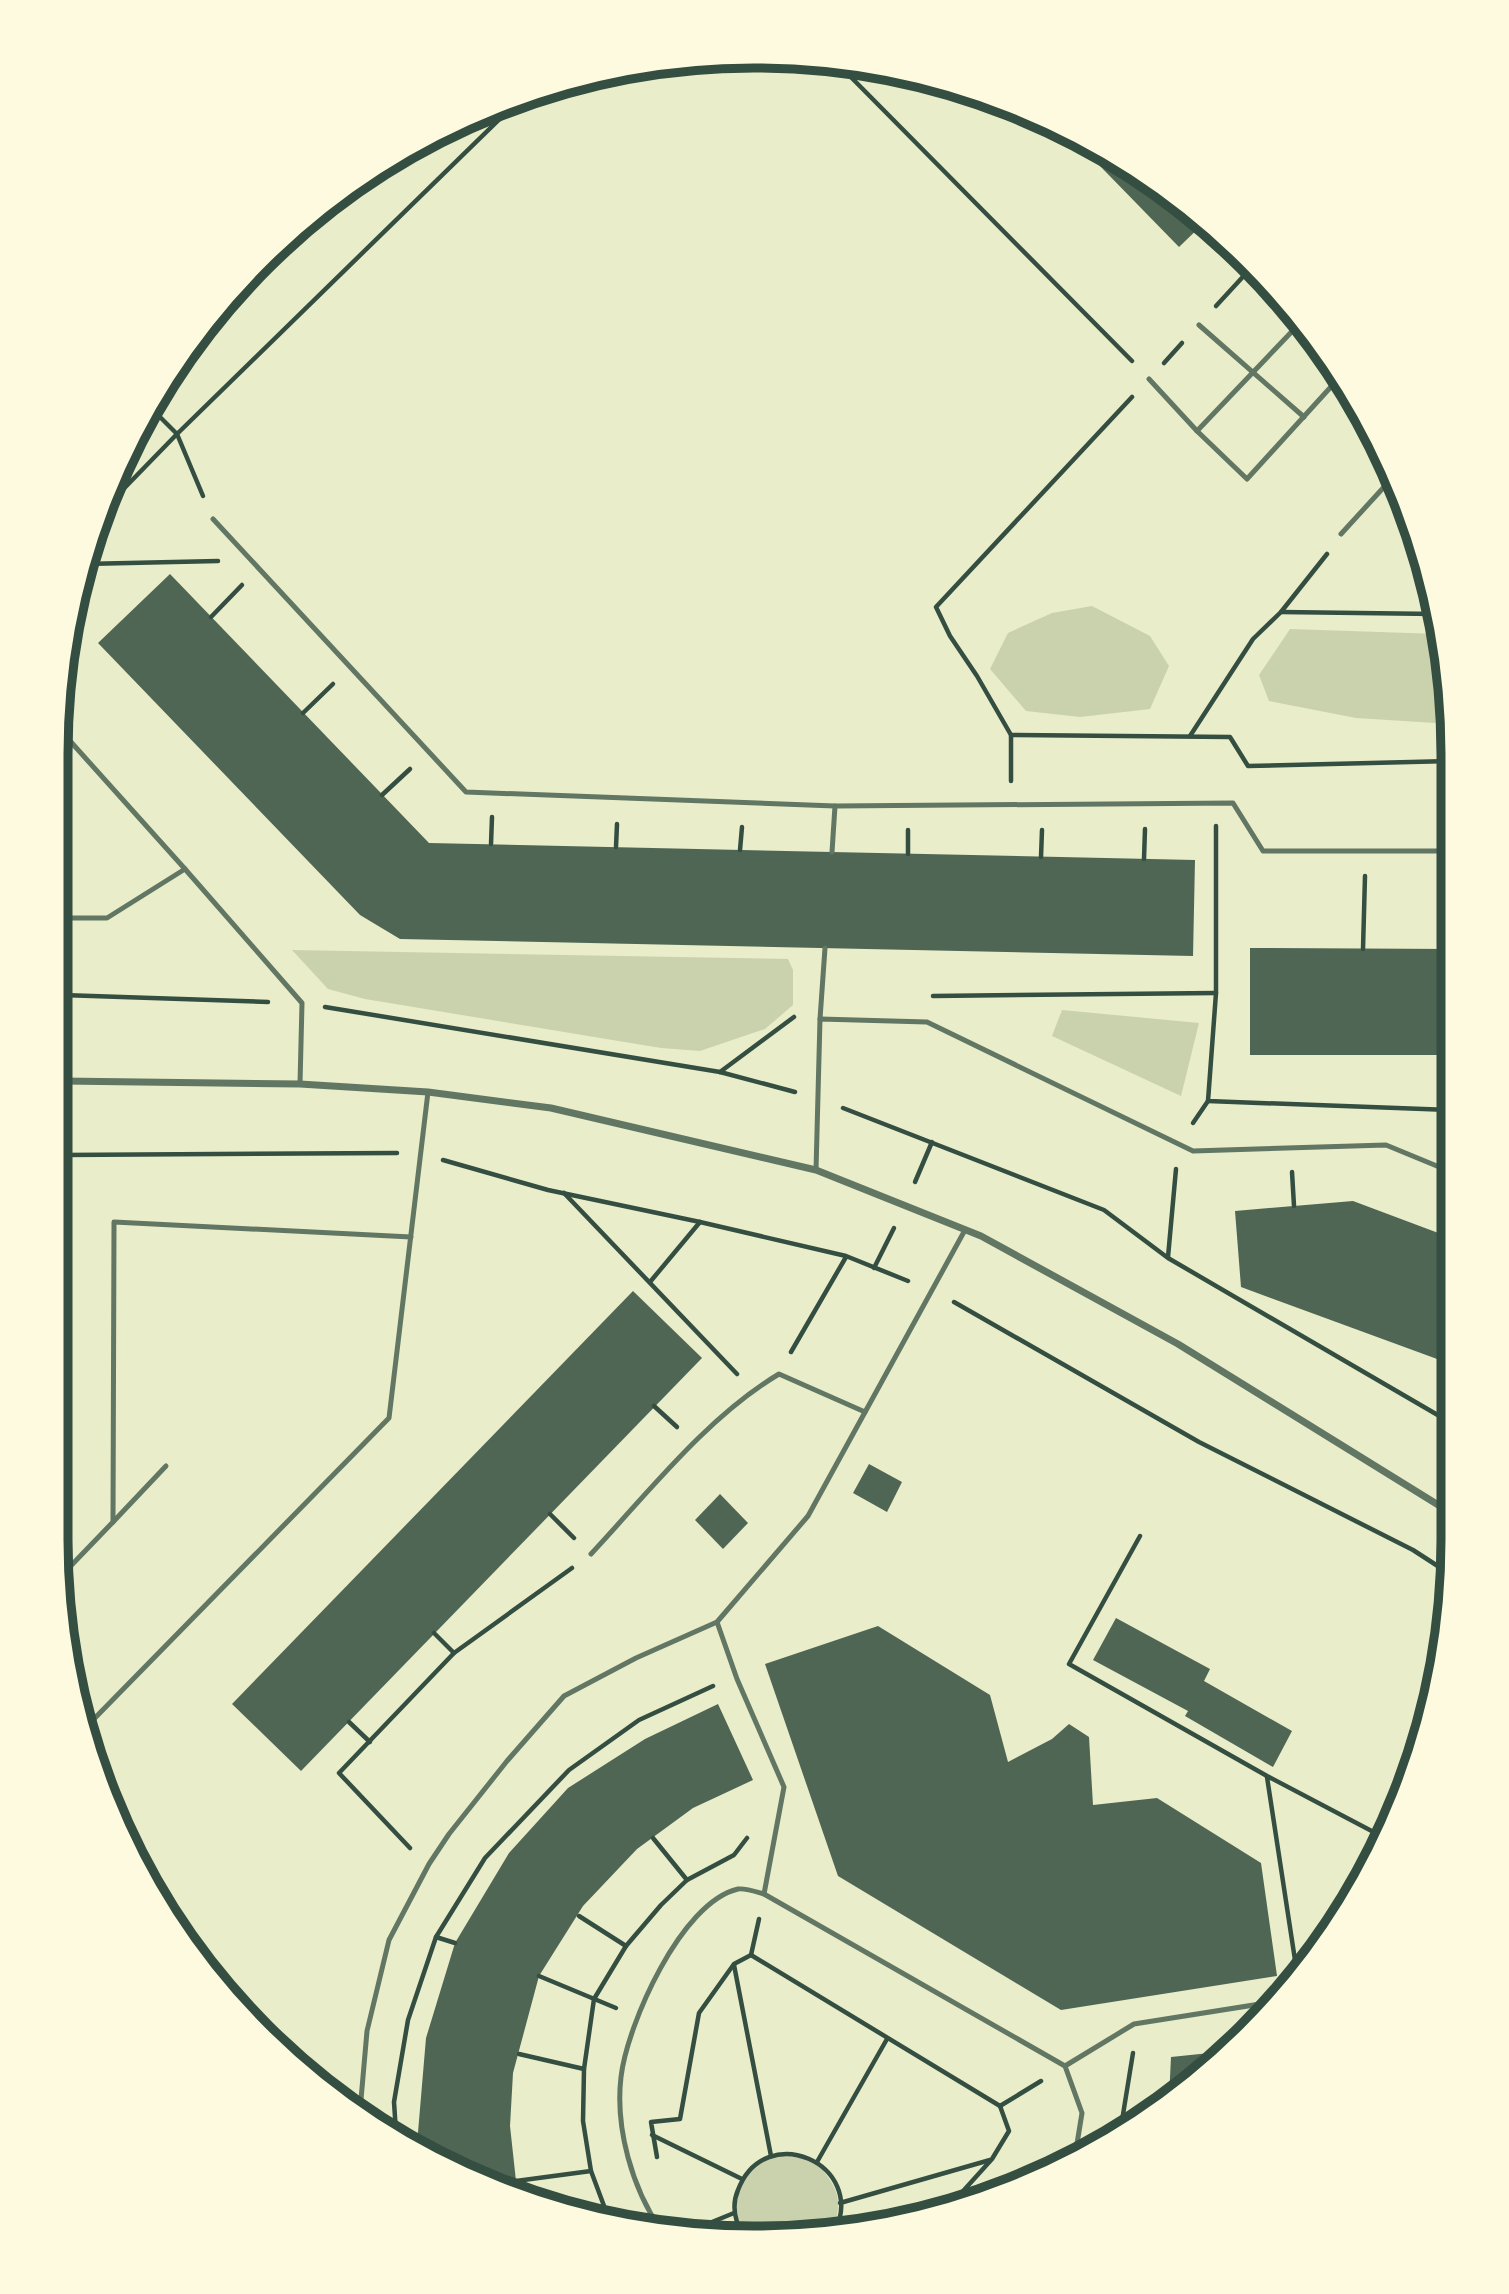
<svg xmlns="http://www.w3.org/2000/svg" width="1509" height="2294" font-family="'Golos Text',sans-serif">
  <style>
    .green { fill: #cad2ad }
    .building { fill: #4f6655 }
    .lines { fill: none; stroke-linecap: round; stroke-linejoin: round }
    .path { stroke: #344e41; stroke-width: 4.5 }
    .service { stroke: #617663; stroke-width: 5 }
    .minor { stroke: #617663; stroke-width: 7 }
    .rim { fill: none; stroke: #344e41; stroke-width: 9 }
  </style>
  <rect width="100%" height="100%" fill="#e9edc9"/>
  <!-- green -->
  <g class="green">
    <polygon points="1092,606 1150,636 1169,666 1150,709 1080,717 1026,711 990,669 1008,633 1052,613"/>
    <polygon points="1290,629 1439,634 1452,709 1451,724 1356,718 1269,701 1259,675"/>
    <polygon points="292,950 788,959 793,970 793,1005 765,1029 700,1051 661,1048 365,999 328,989"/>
    <polygon points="1062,1010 1199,1023 1181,1096 1052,1036"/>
    <path d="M 771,2156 L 790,2156 L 817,2162 C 839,2192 842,2194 834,2231 L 801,2236 L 740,2237 C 735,2228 734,2219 734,2209 C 734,2182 750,2169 771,2156 Z"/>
  </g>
  <!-- building -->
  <g class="building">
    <polygon points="1111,155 1205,222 1179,247 1100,166"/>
    <polygon points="170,574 429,843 1195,860 1193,956 400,939 360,915 98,643"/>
    <polygon points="1250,948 1450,949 1450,1055 1250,1055"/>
    <polygon points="1353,1201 1449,1237 1448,1363 1241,1287 1235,1211"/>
    <polygon points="633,1291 702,1358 301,1771 232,1704"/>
    <polygon points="869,1464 902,1482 887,1512 853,1493"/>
    <polygon points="720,1494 748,1523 723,1549 695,1520"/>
    <polygon points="1116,1618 1210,1669 1204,1681 1292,1731 1273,1767 1185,1716 1188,1711 1093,1660"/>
    <polygon points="878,1626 990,1695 1008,1762 1052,1739 1069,1724 1089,1737 1093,1805 1157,1798 1261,1863 1277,1976 1061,2010 838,1876 765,1664"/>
    <polygon points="718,1704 753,1780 693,1808 637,1849 583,1906 539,1976 513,2073 510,2126 516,2181 521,2195 488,2185 417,2144 426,2038 455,1943 509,1853 568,1788 645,1739"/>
    <polygon points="1229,2051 1215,2065 1169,2098 1171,2057"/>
  </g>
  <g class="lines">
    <!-- path -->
    <g class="path">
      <polyline points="836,62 1132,361"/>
      <polyline points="1216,306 1251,268"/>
      <polyline points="1164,363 1182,343"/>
      <polyline points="152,409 177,434 203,496"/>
      <polyline points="105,508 177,434 518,101"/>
      <polyline points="84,564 218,561"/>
      <polyline points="1281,612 1436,614"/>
      <polyline points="211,617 242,585"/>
      <polyline points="303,713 333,684"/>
      <polyline points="1011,735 1230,737 1248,766 1451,761"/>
      <polyline points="1190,736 1253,639 1281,612 1327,554"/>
      <polyline points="1011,781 1011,735 977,676 950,636 936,607 1132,397"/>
      <polyline points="382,795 410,769"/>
      <polyline points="1216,826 1216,993 1208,1101 1450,1110"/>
      <polyline points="908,830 908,854"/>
      <polyline points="491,844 492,817"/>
      <polyline points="616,847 617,824"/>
      <polyline points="740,850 742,827"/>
      <polyline points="1041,857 1042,830"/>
      <polyline points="1144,859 1145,829"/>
      <polyline points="1363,949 1365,876"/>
      <polyline points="62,995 268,1002"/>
      <polyline points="933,996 1216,993"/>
      <polyline points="325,1007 720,1072 795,1092"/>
      <polyline points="720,1072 794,1017"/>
      <polyline points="843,1108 1104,1210 1168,1258 1448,1421"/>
      <polyline points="1193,1123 1208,1101"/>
      <polyline points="62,1155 397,1153"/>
      <polyline points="443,1160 548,1190 700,1222 846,1256 908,1281"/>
      <polyline points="1292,1172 1294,1206"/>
      <polyline points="915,1182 932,1142"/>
      <polyline points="564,1193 737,1374"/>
      <polyline points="1168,1257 1176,1169"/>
      <polyline points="874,1268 894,1228"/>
      <polyline points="650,1282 700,1222"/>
      <polyline points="954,1302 1199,1442 1413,1550 1447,1572"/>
      <polyline points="791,1352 846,1257"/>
      <polyline points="654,1406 677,1427"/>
      <polyline points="550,1514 574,1538"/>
      <polyline points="1140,1536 1069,1664 1267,1776 1385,1838"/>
      <polyline points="434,1633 454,1653"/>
      <polyline points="349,1722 370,1742"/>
      <polyline points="1267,1777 1297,1973"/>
      <polyline points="653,1838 687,1880"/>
      <polyline points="410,1848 339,1773 454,1653 572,1568"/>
      <polyline points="579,1916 626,1946"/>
      <polyline points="436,1937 455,1943"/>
      <polyline points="751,1955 1000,2106 1009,2131 992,2159 946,2210"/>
      <polyline points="734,1965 771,2156"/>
      <polyline points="539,1976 616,2008"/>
      <polyline points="519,2054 584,2069"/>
      <polyline points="1000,2106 1041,2081"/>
      <polyline points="1123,2117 1140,2118"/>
      <polyline points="396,2132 394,2102 408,2020 436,1937 485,1858 569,1770 639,1720 713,1686"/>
      <polyline points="1120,2133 1133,2053"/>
      <polyline points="652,2135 742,2179"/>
      <polyline points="657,2157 651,2122 680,2119 699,2013 734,1964 751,1955 759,1919"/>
      <polyline points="817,2162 887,2039"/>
      <polyline points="516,2181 591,2171"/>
      <polyline points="840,2203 990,2160"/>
      <polyline points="610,2222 591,2171 583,2121 584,2069 594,1999 626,1946 661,1905 687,1880 734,1855 747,1838"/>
      <polyline points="685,2222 696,2235"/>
      <polyline points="690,2231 734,2213"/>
      <path d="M 744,2237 C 735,2222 731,2206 738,2190 C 765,2119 867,2164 835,2231"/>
    </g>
    <!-- service -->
    <g class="service">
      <polyline points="1199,325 1304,417"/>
      <polyline points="1149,379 1197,431 1247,479 1339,378"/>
      <polyline points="1197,431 1301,322"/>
      <polyline points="213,519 466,792 835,806"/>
      <polyline points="1341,534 1384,487 1396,486"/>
      <polyline points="62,732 185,869 302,1003 300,1084"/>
      <polyline points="832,852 835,806 1233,803 1263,851 1451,851"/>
      <polyline points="62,918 107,918 185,869"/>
      <polyline points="820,1019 825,948"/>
      <polyline points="816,1170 820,1019 927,1022 1193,1151 1386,1145 1449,1171"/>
      <polyline points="113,1522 166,1466"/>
      <path d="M 591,1554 C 648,1493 707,1417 779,1374 L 865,1412"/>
      <polyline points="62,1575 113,1522 114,1222 411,1237"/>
      <polyline points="717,1622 737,1679 784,1787 764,1894"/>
      <polyline points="82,1715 90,1723 389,1418 428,1092"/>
      <polyline points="1065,2066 1134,2024 1279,2001"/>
      <polyline points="360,2111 367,2031 389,1940 429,1864 449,1834 507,1761 564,1696 636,1658 717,1622 808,1516 965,1230"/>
      <path d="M 661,2230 C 632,2188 615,2128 621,2077 C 627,2025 681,1902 738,1889 C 745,1888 757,1892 764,1894 L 1065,2066 L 1082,2113 L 1075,2156"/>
    </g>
    <!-- minor -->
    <polyline class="minor" points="62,1081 300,1084 428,1092 551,1108 816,1170 981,1236 1178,1344 1448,1511"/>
  </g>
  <!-- crop -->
  <path d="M0 0H1509V2294H0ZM754 68H755A686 686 0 0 1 1441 754V1540A686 686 0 0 1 755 2226H754A686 686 0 0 1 68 1540V754A686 686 0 0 1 754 68Z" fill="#fefae0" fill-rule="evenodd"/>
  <path class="rim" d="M754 68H755A686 686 0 0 1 1441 754V1540A686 686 0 0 1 755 2226H754A686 686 0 0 1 68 1540V754A686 686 0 0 1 754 68Z"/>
</svg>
